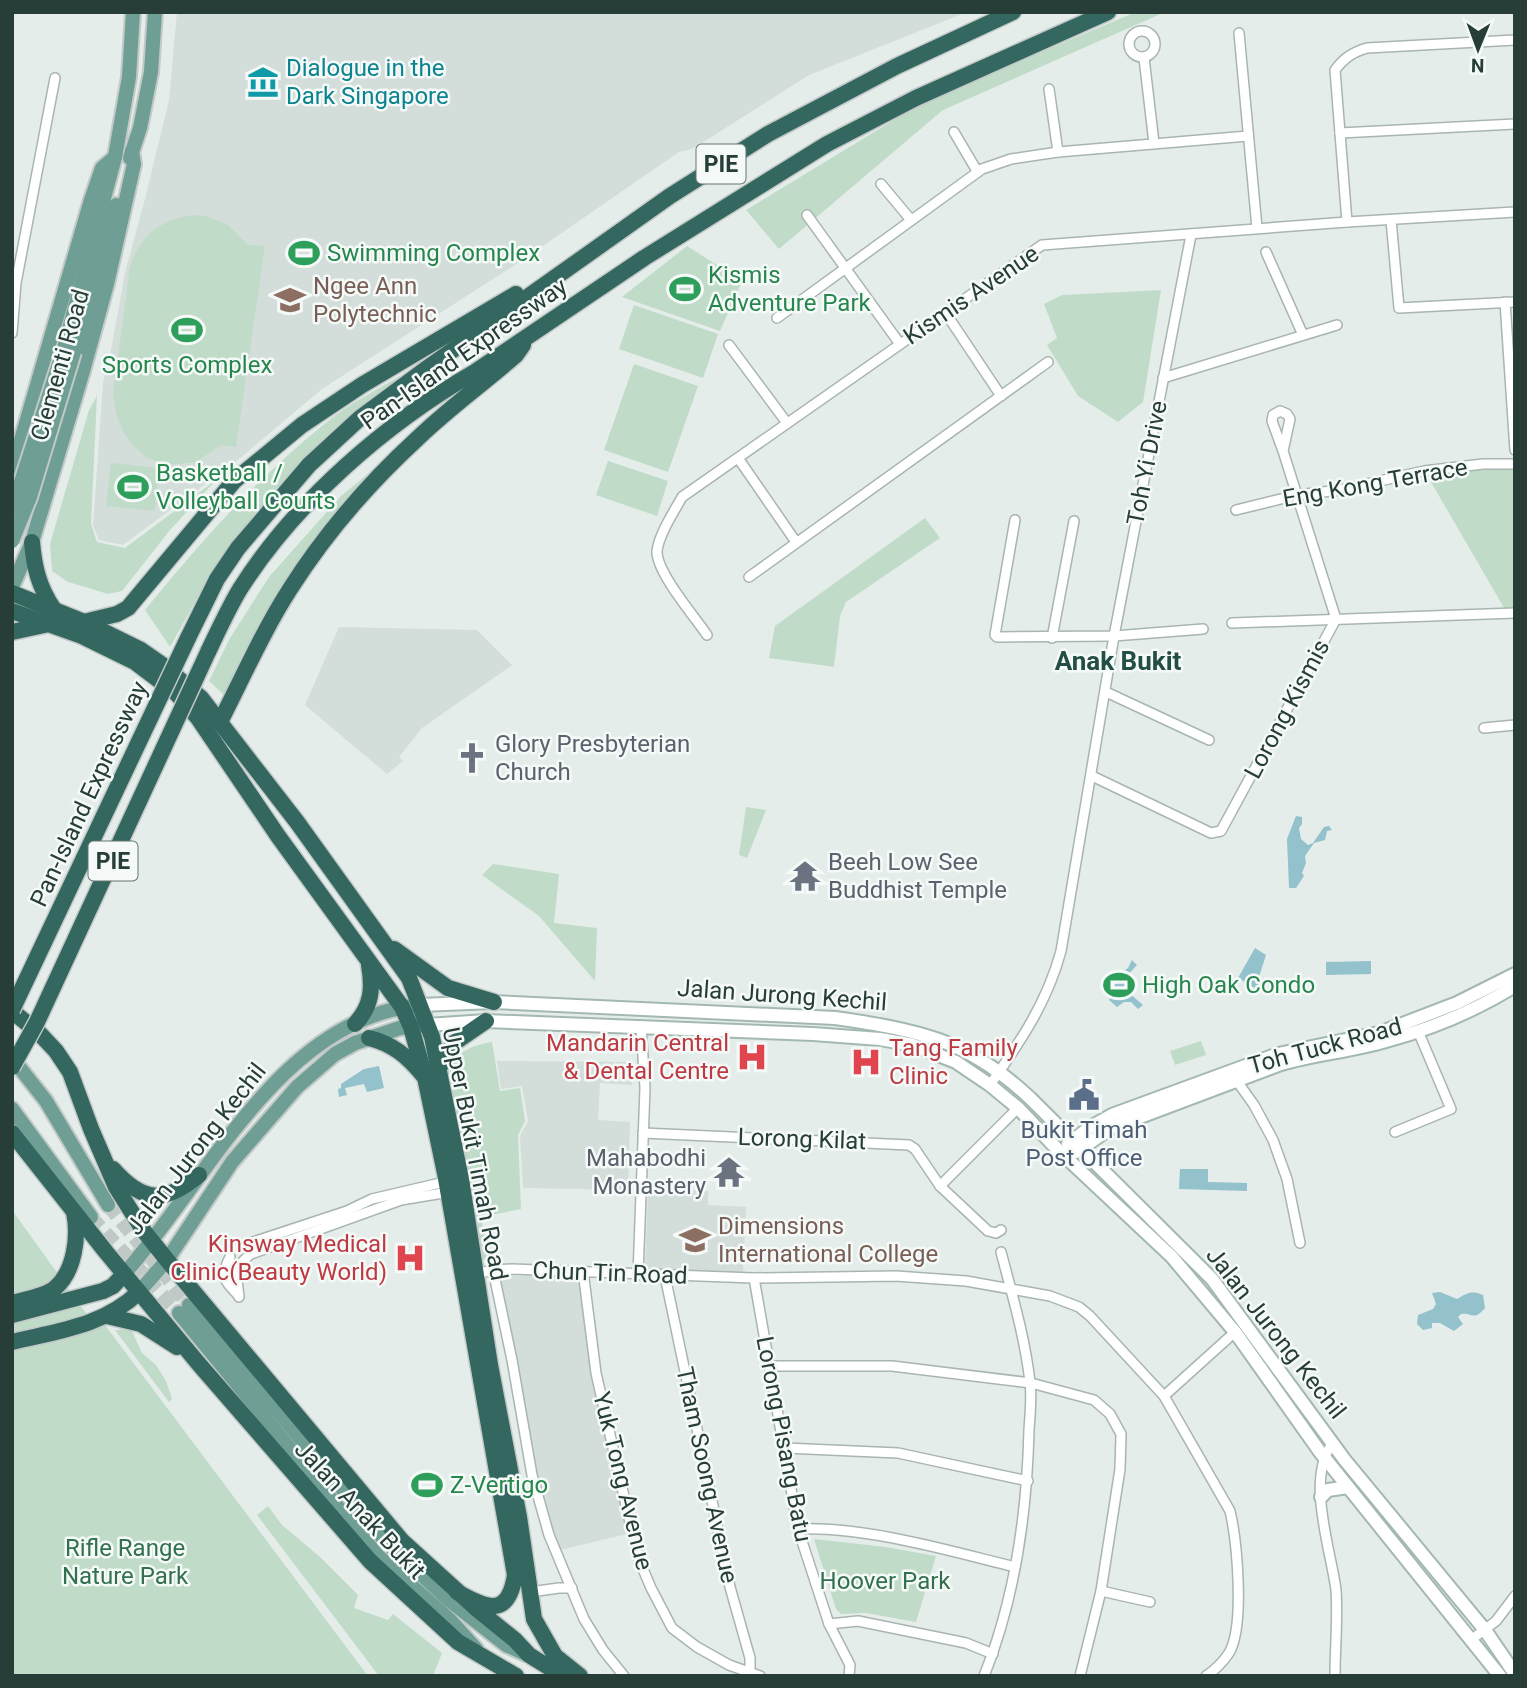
<svg xmlns="http://www.w3.org/2000/svg" width="1527" height="1688" font-family="Roboto,sans-serif">
  <style>
    .built { fill: #d3ddd9 }
    .green { fill: #c0dcc9 }
    .water { fill: #93c1cc }
    .lines { fill: none; stroke-linecap: round; stroke-linejoin: round }
    .primary-tunnel { stroke: #bfcac6; stroke-width: 14; stroke-dasharray: 14 7; stroke-linecap: butt }
    .street-casing { stroke: #a8b5b1; stroke-width: 12 }
    .secondary-casing { stroke: #a4b8b2; stroke-width: 16 }
    .primary-casing { stroke: #c2c9c7; stroke-width: 18 }
    .highway-casing { stroke: #c2c9c7; stroke-width: 19 }
    .street { stroke: #fff; stroke-width: 9 }
    .secondary { stroke: #fff; stroke-width: 12 }
    .primary { stroke: #6e9e94; stroke-width: 14 }
    .highway { stroke: #34675f; stroke-width: 16 }
    .primary-bridge-casing { stroke: #c2c9c7; stroke-width: 18; stroke-linecap: butt }
    .highway-bridge-casing { stroke: #c2c9c7; stroke-width: 19; stroke-linecap: butt }
    .primary-bridge { stroke: #6e9e94; stroke-width: 14 }
    .highway-bridge { stroke: #34675f; stroke-width: 16 }
    .labels { text-anchor: middle; stroke-width: 5; stroke-linejoin: round; paint-order: stroke }
    .shield { fill: #f5faf8; stroke: #647672; stroke-width: 2 }
    .shield-label { font-size: 23px; font-weight: bold; fill: #263d38 }
    .culture-label { font-size: 24px; fill: #0d838f; stroke: #f5faf8; text-anchor: start }
    .leisure-label { font-size: 24px; fill: #27864d; stroke: #f5faf8; text-anchor: start }
    .education-label { font-size: 24px; fill: #785e54; stroke: #f5faf8; text-anchor: start }
    .street-label { font-size: 24px; fill: #263d38; stroke: #f5faf8 }
    .worship-label { font-size: 24px; fill: #5b616d; stroke: #f5faf8; text-anchor: start }
    .health-label { font-size: 24px; fill: #be3a42; stroke: #f5faf8; text-anchor: end }
    .service-label { font-size: 24px; fill: #4e5e75; stroke: #f5faf8 }
    .park-label { font-size: 24px; fill: #33714e; stroke: #f5faf8 }
    .neighbourhood-label { font-size: 26px; font-weight: bold; fill: #234e45; stroke: #f5faf8 }
  </style>
  <rect width="100%" height="100%" fill="#e5edea"/>
  <!-- built -->
  <g class="built">
    <polygon points="177,12 967,12 809,75 694,148 679,152 521,261 322,389 239,459 123,545 99,540 93,525 103,383 110,356 125,273 145,199 169,100"/>
    <polygon points="339,627 477,630 512,665 422,728 399,757 403,761 387,774 305,705"/>
    <polygon points="497,1061 626,1062 633,1070 632,1085 600,1083 598,1120 630,1122 628,1190 523,1188 520,1136 528,1121 522,1086 501,1089"/>
    <polygon points="648,1189 708,1191 708,1205 746,1207 743,1273 645,1270"/>
    <polygon points="585,1275 627,1534 556,1551 534,1475 499,1276"/>
  </g>
  <!-- green -->
  <g class="green">
    <polygon points="1136,12 1165,12 943,110 779,249 746,210 925,101"/>
    <path d="M 194,215 L 207,216 L 228,225 L 248,245 L 265,246 L 236,447 L 221,445 L 196,462 L 170,465 L 147,458 L 131,443 L 123,431 L 117,416 L 113,394 L 130,267 C 141,234 161,219 194,215 Z"/>
    <polygon points="687,246 742,281 720,331 622,297"/>
    <polygon points="1161,290 1143,402 1118,422 1078,396 1047,345 1057,338 1044,304 1062,295"/>
    <polygon points="634,305 718,334 703,378 619,349"/>
    <polygon points="634,364 698,386 668,472 604,450"/>
    <path d="M 401,375 L 214,568 L 170,647 L 145,610 C 200,542 260,475 328,421 C 350,403 377,390 401,375 Z"/>
    <polygon points="97,396 91,524 97,542 125,548 216,480 170,530 122,591 108,594 85,587 68,582 52,571 50,544 89,410"/>
    <polygon points="406,443 350,499 226,697 209,681 230,638 269,577 341,496"/>
    <polygon points="608,461 668,481 657,516 596,495"/>
    <polygon points="111,463 159,468 155,511 106,506"/>
    <polygon points="1515,463 1515,612 1507,613 1424,470"/>
    <polygon points="925,518 940,538 846,602 840,616 834,667 769,658 775,626"/>
    <polygon points="746,807 766,810 747,858 739,855"/>
    <polygon points="493,864 559,874 554,923 597,928 595,981 539,916 482,875"/>
    <polygon points="1201,1041 1206,1055 1175,1065 1170,1051"/>
    <path d="M 492,1042 L 500,1091 L 520,1088 L 525,1121 L 518,1135 L 521,1209 L 481,1217 L 488,1259 L 481,1260 L 472,1249 L 449,1064 C 462,1050 473,1045 492,1042 Z"/>
    <polygon points="12,1210 96,1327 105,1325 368,1676 12,1676"/>
    <polygon points="131,1329 142,1353 156,1365 166,1381 172,1399 169,1402 115,1330"/>
    <polygon points="268,1506 282,1525 320,1557 358,1595 354,1608 388,1620 393,1614 442,1653 433,1676 379,1676 257,1515"/>
    <polygon points="814,1539 886,1547 936,1556 916,1622 866,1613 841,1614 836,1609"/>
  </g>
  <!-- water -->
  <g class="water">
    <polygon points="1296,816 1302,817 1302,824 1299,828 1301,839 1308,845 1313,843 1324,827 1329,826 1332,830 1327,831 1325,840 1314,843 1305,856 1306,863 1302,873 1304,876 1296,888 1289,888 1287,839"/>
    <polygon points="1255,948 1266,955 1258,980 1258,990 1238,978"/>
    <polygon points="1132,960 1137,965 1127,976 1124,985 1128,992 1143,1005 1138,1009 1131,1002 1124,1002 1117,1007 1109,1000 1114,992 1116,977 1128,968"/>
    <polygon points="1371,961 1371,974 1326,975 1326,962"/>
    <polygon points="379,1066 384,1088 367,1092 364,1084 345,1088 347,1095 339,1097 338,1089 341,1088 341,1084 364,1069"/>
    <polygon points="1180,1169 1208,1169 1208,1182 1247,1183 1247,1191 1179,1189"/>
    <path d="M 1440,1292 L 1457,1299 C 1467,1293 1472,1290 1483,1295 L 1485,1308 C 1473,1322 1473,1312 1461,1314 L 1458,1317 L 1463,1324 L 1454,1331 L 1440,1323 L 1432,1323 L 1432,1328 L 1423,1330 L 1417,1324 L 1418,1315 L 1433,1309 L 1436,1304 L 1432,1293 Z"/>
  </g>
  <g class="lines">
    <!-- primary-tunnel -->
    <g class="primary-tunnel">
      <polyline points="108,1205 189,1305"/>
      <polyline points="91,1217 179,1313"/>
    </g>
    <defs>
      <g id="street">
        <circle cx="1142" cy="44" r="13"/>
        <polyline points="1239,33 1257,228"/>
        <polyline points="1144,58 1154,143"/>
        <polyline points="1049,89 1058,152"/>
        <polyline points="954,132 977,171"/>
        <polyline points="1340,133 1515,124"/>
        <polyline points="881,184 911,220"/>
        <polyline points="807,215 900,344"/>
        <polyline points="1391,220 1399,308 1515,302"/>
        <path d="M 1347,222 L 1335,70 C 1344,58 1353,52 1367,48 L 1515,40"/>
        <polyline points="1266,252 1303,335"/>
        <polyline points="1505,302 1515,450"/>
        <polyline points="945,312 1001,396"/>
        <polyline points="777,318 982,169 1011,159 1058,152 1248,136"/>
        <polyline points="12,333 16,283 55,78"/>
        <polyline points="729,345 787,423"/>
        <polyline points="1163,378 1337,325"/>
        <polyline points="1283,451 1290,419 1287,414 1280,411 1273,415 1272,421 1283,451 1336,619"/>
        <polyline points="738,458 796,542"/>
        <polyline points="1236,510 1297,495 1340,490 1424,471 1483,464 1515,464"/>
        <polyline points="1015,520 995,635 997,637 1114,636 1203,629"/>
        <polyline points="749,577 1048,362"/>
        <polyline points="1232,623 1515,613"/>
        <path d="M 707,635 C 695,617 656,572 657,551 C 659,534 674,512 682,497 L 1042,245 L 1347,222 L 1515,212"/>
        <polyline points="1052,638 1074,521"/>
        <polyline points="1106,692 1209,740"/>
        <polyline points="1484,728 1515,725"/>
        <polyline points="1092,776 1211,833 1221,831 1336,619"/>
        <polyline points="1234,1077 1254,1105 1273,1140 1287,1179 1300,1243"/>
        <path d="M 990,1085 C 1020,1042 1047,1003 1061,951 L 1114,636 L 1191,235"/>
        <polyline points="1395,1132 1451,1109 1418,1031"/>
        <polyline points="643,1133 909,1145 915,1149 940,1186 988,1231 996,1233 1001,1230"/>
        <polyline points="940,1186 1018,1108"/>
        <polyline points="247,1244 347,1211 372,1199 449,1181"/>
        <path d="M 230,1257 C 220,1277 224,1280 238,1295"/>
        <polyline points="493,1270 512,1360 532,1475 549,1535 584,1619 603,1650 624,1676"/>
        <polyline points="583,1271 596,1373 631,1527 640,1562 651,1588 672,1628 697,1647 729,1665 760,1676"/>
        <path d="M 476,1274 L 493,1270 L 512,1269 L 754,1278 L 896,1276 L 966,1281 L 1050,1296 L 1079,1307 L 1090,1316 L 1164,1396 L 1230,1511 C 1237,1541 1245,1626 1229,1653 C 1223,1662 1215,1670 1206,1676"/>
        <polyline points="638,1275 645,1088 641,1026"/>
        <polyline points="665,1276 730,1587 750,1658 750,1672"/>
        <polyline points="754,1278 798,1529 829,1624 850,1665 849,1676"/>
        <path d="M 239,1297 C 237,1276 232,1268 251,1254 L 401,1200 L 449,1192"/>
        <polyline points="770,1366 892,1366 1031,1383 1094,1400 1110,1414 1121,1434 1120,1469 1101,1591 1080,1676"/>
        <polyline points="1164,1396 1235,1332"/>
        <path d="M 1333,1443 C 1305,1477 1331,1550 1336,1590 C 1338,1618 1335,1648 1335,1676"/>
        <polyline points="785,1448 898,1453 1028,1481"/>
        <path d="M 798,1529 C 865,1526 950,1551 1015,1567"/>
        <polyline points="1101,1591 1150,1602"/>
        <polyline points="530,1592 559,1588 572,1588"/>
        <polyline points="829,1624 858,1621 966,1643 993,1654"/>
        <polyline points="1472,1639 1496,1621 1515,1596"/>
        <path d="M 984,1676 C 1015,1599 1027,1512 1029,1430 C 1030,1414 1032,1397 1030,1382 C 1025,1338 1012,1294 1001,1252"/>
      </g>
      <g id="secondary">
        <path d="M 420,1005 L 494,1002 L 835,1018 C 918,1030 967,1039 1030,1098 L 1212,1279 L 1344,1459 L 1485,1630 L 1515,1674"/>
        <polyline points="427,1025 486,1021 813,1034 880,1039 913,1045 956,1062 990,1085 1018,1108 1058,1150 1172,1257 1235,1332 1320,1452 1500,1676"/>
        <polyline points="1068,1144 1089,1128 1112,1115 1278,1054 1379,1033 1457,1003 1515,974"/>
        <path d="M 1076,1152 L 1111,1128 L 1281,1064 C 1316,1054 1352,1051 1386,1041 C 1431,1029 1476,1010 1515,986"/>
        <polyline points="1321,1497 1328,1490 1348,1487"/>
      </g>
      <g id="primary">
        <polyline points="130,158 140,128 151,72 155,12"/>
        <polyline points="63,352 115,157 129,77 133,12"/>
        <polyline points="74,352 116,205"/>
        <polyline points="12,471 91,200 102,168 115,157"/>
        <polyline points="12,587 32,542 83,371 107,284 134,164 132,151"/>
        <polyline points="12,1058 46,1101 108,1205"/>
        <polyline points="12,1109 91,1217"/>
        <path d="M 124,1274 C 206,1183 277,1024 412,1006"/>
        <polyline points="139,1292 167,1260 232,1162 297,1087 335,1054 355,1043 400,1028 419,1026"/>
        <polyline points="189,1305 388,1544 449,1600 506,1645 526,1654"/>
        <polyline points="179,1313 378,1556 450,1620 476,1649"/>
      </g>
      <g id="highway">
        <path d="M 32,542 C 34,567 39,587 53,608"/>
        <polyline points="12,593 84,622 141,650 164,666 201,698 297,822 409,978 432,1037 461,1179 490,1365 519,1517 534,1619 555,1656 580,1676"/>
        <path d="M 12,611 L 82,636 L 135,662 L 176,693 L 198,718 L 278,836 L 402,1007 L 411,1027 L 425,1077 L 445,1173 L 515,1575 C 508,1619 486,1608 457,1592"/>
        <polyline points="84,622 117,614 128,608 234,481 302,425 362,385 516,294"/>
        <polyline points="12,632 49,624"/>
        <polyline points="188,638 217,579 238,548 309,465 360,418 426,369 670,196 768,134 897,66 1013,12"/>
        <path d="M 208,652 C 218,631 228,609 240,589 C 295,502 386,423 475,372 L 644,258 L 827,144 L 916,98 L 1108,12"/>
        <path d="M 220,722 C 243,677 263,631 290,589 C 325,534 370,482 418,438 C 449,408 484,383 516,355 L 523,345"/>
        <polyline points="394,949 448,988 494,1002"/>
        <polyline points="12,1011 40,1034 56,1051 70,1072 91,1129 116,1187 143,1230 167,1260 402,1541 478,1610 515,1640 529,1655 563,1676"/>
        <path d="M 355,1024 C 372,1006 373,988 369,965"/>
        <path d="M 369,1038 C 393,1044 407,1056 423,1075"/>
        <polyline points="439,1068 454,1043 486,1021"/>
        <polyline points="12,1133 106,1252 198,1363 370,1561 458,1642 516,1676"/>
        <path d="M 113,1169 C 143,1203 165,1204 199,1175"/>
        <path d="M 12,1303 C 26,1299 43,1297 54,1289 C 75,1272 79,1236 74,1212"/>
        <polyline points="12,1315 103,1291 113,1286 124,1274"/>
        <polyline points="107,1316 141,1324 177,1347"/>
        <path d="M 12,1342 C 58,1331 104,1326 139,1292"/>
      </g>
    </defs>
    <!-- street casing -->
    <use href="#street" class="street-casing"/>
    <!-- secondary casing -->
    <use href="#secondary" class="secondary-casing"/>
    <!-- primary casing -->
    <use href="#primary" class="primary-casing"/>
    <!-- highway casing -->
    <use href="#highway" class="highway-casing"/>
    <!-- street -->
    <use href="#street" class="street"/>
    <!-- secondary -->
    <use href="#secondary" class="secondary"/>
    <!-- primary -->
    <use href="#primary" class="primary"/>
    <!-- highway -->
    <use href="#highway" class="highway"/>
    <defs>
      <g id="primary-bridge">
        <polyline points="12,510 63,352"/>
        <polyline points="12,541 30,497 74,352"/>
      </g>
      <g id="highway-bridge">
        <polyline points="12,1010 188,638"/>
        <polyline points="12,1067 37,1022 208,652"/>
      </g>
    </defs>
    <!-- primary-bridge casing -->
    <use href="#primary-bridge" class="primary-bridge-casing"/>
    <!-- highway-bridge casing -->
    <use href="#highway-bridge" class="highway-bridge-casing"/>
    <!-- primary-bridge -->
    <use href="#primary-bridge" class="primary-bridge"/>
    <!-- highway-bridge -->
    <use href="#highway-bridge" class="highway-bridge"/>
  </g>
  <!-- icons -->
  <defs>
    <symbol id="museum-bare" viewBox="-9 -9 18 18"><path d="M0-6L6-3V-2H-6V-3ZM-5-1h2V3h-2ZM-1-1h2V3h-2ZM3-1h2V3H3ZM-6 4H6V6H-6Z" fill="#0f9aa8" stroke="#f5faf8" stroke-width="2.5" paint-order="stroke"/></symbol>
    <symbol id="stadium-bare" viewBox="-9 -9 18 18"><path d="M0-5a6.5 5 0 1 0 0 10a6.5 5 0 1 0 0-10ZM-3.5-1.8h7v3.6h-7Z" fill="#2e9e5b" stroke="#f5faf8" stroke-width="2.5" paint-order="stroke"/></symbol>
    <symbol id="university-bare" viewBox="-9 -9 18 18"><path d="M0-5L7-2L0 1L-7-2ZM-4 1L0 2.5L4 1V4Q0 6-4 4Z" fill="#8d6e63" stroke="#f5faf8" stroke-width="2.5" paint-order="stroke"/></symbol>
    <symbol id="church-bare" viewBox="-9 -9 18 18"><path d="M-1.2-6h2.4v3.5h3.3v2.4h-3.3V6h-2.4V-.1h-3.3v-2.4h3.3Z" fill="#6b7280" stroke="#f5faf8" stroke-width="2.5" paint-order="stroke"/></symbol>
    <symbol id="temple-bare" viewBox="-9 -9 18 18"><path d="M0-6L5-2H3V0L6.5 2.5H4V6H1.5V3h-3V6H-4V2.5H-6.5L-3 0V-2H-5Z" fill="#6b7280" stroke="#f5faf8" stroke-width="2.5" paint-order="stroke"/></symbol>
    <symbol id="hospital-bare" viewBox="-9 -9 18 18"><path d="M-5-5h3v3.5h4V-5h3V5h-3V1.5h-4V5h-3Z" fill="#e0444e" stroke="#f5faf8" stroke-width="2.5" paint-order="stroke"/></symbol>
    <symbol id="civic-bare" viewBox="-9 -9 18 18"><path d="M-.6-6.5H3V-4.5H.6V-3L4-1V1h2V6H-6V1h2V-1L-.6-3ZM-1.2 2.5V6h2.4V2.5Z" fill="#5c6f8a" stroke="#f5faf8" stroke-width="2.5" paint-order="stroke"/></symbol>
  </defs>
  <g fill-rule="evenodd">
    <use href="#museum-bare" x="241" y="60" width="44" height="44"/>
    <use href="#stadium-bare" x="282" y="231" width="44" height="44"/>
    <use href="#stadium-bare" x="663" y="267" width="44" height="44"/>
    <use href="#university-bare" x="268" y="278" width="44" height="44"/>
    <use href="#stadium-bare" x="165" y="308" width="44" height="44"/>
    <use href="#stadium-bare" x="111" y="465" width="44" height="44"/>
    <use href="#church-bare" x="450" y="736" width="44" height="44"/>
    <use href="#temple-bare" x="783" y="854" width="44" height="44"/>
    <use href="#stadium-bare" x="1097" y="963" width="44" height="44"/>
    <use href="#hospital-bare" x="730" y="1035" width="44" height="44"/>
    <use href="#hospital-bare" x="844" y="1040" width="44" height="44"/>
    <use href="#civic-bare" x="1062" y="1073" width="44" height="44"/>
    <use href="#temple-bare" x="707" y="1150" width="44" height="44"/>
    <use href="#university-bare" x="673" y="1218" width="44" height="44"/>
    <use href="#hospital-bare" x="388" y="1236" width="44" height="44"/>
    <use href="#stadium-bare" x="405" y="1463" width="44" height="44"/>
  </g>
  <g class="labels">
    <!-- shield labels -->
    <g class="shield">
      <rect x="696.5" y="144.5" width="49" height="39" rx="5"/>
      <rect x="88.5" y="841.5" width="49" height="39" rx="5"/>
    </g>
    <g class="shield-label">
      <text x="721" y="172">PIE</text>
      <text x="113" y="869">PIE</text>
    </g>
    <!-- culture labels -->
    <g class="culture-label">
      <text x="286" y="76">Dialogue in the<tspan x="286" dy="28">Dark Singapore</tspan></text>
    </g>
    <!-- leisure labels -->
    <g class="leisure-label">
      <text x="327" y="261">Swimming Complex</text>
      <text x="708" y="283">Kismis<tspan x="708" dy="28">Adventure Park</tspan></text>
      <text x="187" y="373" text-anchor="middle">Sports Complex</text>
      <text x="156" y="481">Basketball /<tspan x="156" dy="28">Volleyball Courts</tspan></text>
      <text x="1142" y="993">High Oak Condo</text>
      <text x="450" y="1493">Z-Vertigo</text>
    </g>
    <!-- education labels -->
    <g class="education-label">
      <text x="313" y="294">Ngee Ann<tspan x="313" dy="28">Polytechnic</tspan></text>
      <text x="718" y="1234">Dimensions<tspan x="718" dy="28">International College</tspan></text>
    </g>
    <!-- street labels -->
    <g class="street-label">
      <text transform="translate(971 295) rotate(-34)" y="8">Kismis Avenue</text>
      <text transform="translate(464 354) rotate(-35)" y="8">Pan-Island Expressway</text>
      <text transform="translate(60 365) rotate(-74)" y="8">Clementi Road</text>
      <text transform="translate(1147 463) rotate(-79)" y="8">Toh Yi Drive</text>
      <text transform="translate(1375 483) rotate(-10)" y="8">Eng Kong Terrace</text>
      <text transform="translate(1287 709) rotate(-62)" y="8">Lorong Kismis</text>
      <text transform="translate(89 794) rotate(-65)" y="8">Pan-Island Expressway</text>
      <text transform="translate(782 995) rotate(4)" y="8">Jalan Jurong Kechil</text>
      <text transform="translate(1325 1046) rotate(-15)" y="8">Toh Tuck Road</text>
      <text transform="translate(802 1139) rotate(2)" y="8">Lorong Kilat</text>
      <text transform="translate(196 1149) rotate(-52)" y="8">Jalan Jurong Kechil</text>
      <text transform="translate(475 1154) rotate(79)" y="8">Upper Bukit Timah Road</text>
      <text transform="translate(610 1273) rotate(2)" y="8">Chun Tin Road</text>
      <text transform="translate(1276 1333) rotate(52)" y="8">Jalan Jurong Kechil</text>
      <text transform="translate(784 1439) rotate(79)" y="8">Lorong Pisang Batu</text>
      <text transform="translate(707 1475) rotate(78)" y="8">Tham Soong Avenue</text>
      <text transform="translate(623 1481) rotate(76)" y="8">Yuk Tong Avenue</text>
      <text transform="translate(360 1510) rotate(47)" y="8">Jalan Anak Bukit</text>
    </g>
    <!-- worship labels -->
    <g class="worship-label">
      <text x="495" y="752">Glory Presbyterian<tspan x="495" dy="28">Church</tspan></text>
      <text x="828" y="870">Beeh Low See<tspan x="828" dy="28">Buddhist Temple</tspan></text>
      <text x="706" y="1166" text-anchor="end">Mahabodhi<tspan x="706" dy="28">Monastery</tspan></text>
    </g>
    <!-- health labels -->
    <g class="health-label">
      <text x="729" y="1051">Mandarin Central<tspan x="729" dy="28">&amp; Dental Centre</tspan></text>
      <text x="889" y="1056" text-anchor="start">Tang Family<tspan x="889" dy="28">Clinic</tspan></text>
      <text x="387" y="1252">Kinsway Medical<tspan x="387" dy="28">Clinic(Beauty World)</tspan></text>
    </g>
    <!-- service labels -->
    <g class="service-label">
      <text x="1084" y="1138">Bukit Timah<tspan x="1084" dy="28">Post Office</tspan></text>
    </g>
    <!-- park labels -->
    <g class="park-label">
      <text x="125" y="1556">Rifle Range<tspan x="125" dy="28">Nature Park</tspan></text>
      <text x="885" y="1589">Hoover Park</text>
    </g>
    <!-- neighbourhood labels -->
    <g class="neighbourhood-label">
      <text x="1118" y="670">Anak Bukit</text>
    </g>
  </g>
  <!-- border -->
  <rect width="1527" height="1688" fill="none" stroke="#263d38" stroke-width="28"/>
  <!-- north arrow -->
  <g transform="translate(1478 49) rotate(181)" stroke="#f5faf8" stroke-width="5" paint-order="stroke">
  <path d="M0-5L12 26L0 18L-12 26Z" fill="#263d38"/>
  <text y="-10" font-size="19" font-weight="bold" text-anchor="middle" fill="#263d38">N</text>
  </g>
</svg>
